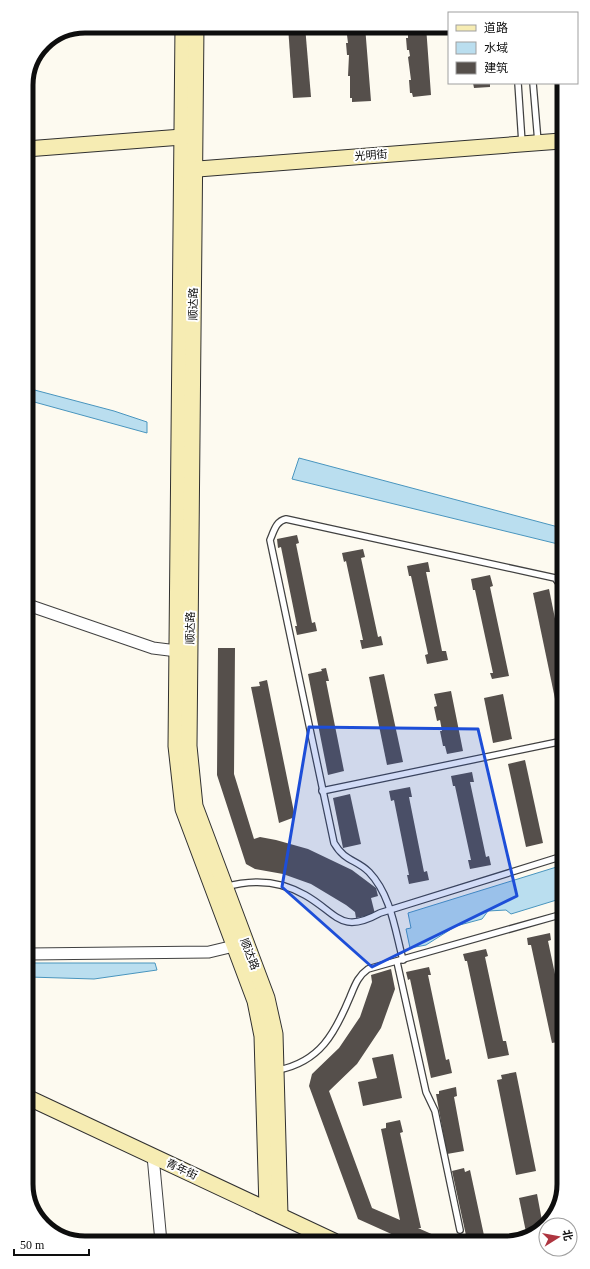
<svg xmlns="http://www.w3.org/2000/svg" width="590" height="1269" font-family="'Times New Roman','Noto Sans SC',serif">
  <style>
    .water { fill: #badeef; stroke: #4995be }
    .building { fill: #554f4b }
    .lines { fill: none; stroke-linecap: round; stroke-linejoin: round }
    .lane-casing { stroke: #414141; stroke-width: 8 }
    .street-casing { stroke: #414141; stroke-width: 13 }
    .secondary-casing { stroke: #303030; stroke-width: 17 }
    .lane { stroke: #fff; stroke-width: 5.5 }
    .street { stroke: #fff; stroke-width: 11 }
    .secondary { stroke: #f6ecb3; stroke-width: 15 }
    .marked { fill: #1d4ed8; fill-opacity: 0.2; stroke: #1d4ed8; stroke-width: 3; stroke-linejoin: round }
    .labels { text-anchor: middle; stroke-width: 4; stroke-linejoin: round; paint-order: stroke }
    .street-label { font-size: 11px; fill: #0e0e0e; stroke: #fff }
    .rim { fill: none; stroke: #0e0e0e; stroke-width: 5 }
  </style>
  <rect width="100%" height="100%" fill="#fdfaf0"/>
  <!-- water -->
  <g class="water">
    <polygon points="27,388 114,411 147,422 147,433 27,400"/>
    <polygon points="299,458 562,528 562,545 292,479"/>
    <polygon points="563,865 563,898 511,914 506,910 488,911 482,919 456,926 426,945 410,948 406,929 411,928 408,913"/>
    <polygon points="29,963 155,963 157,970 94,979 29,977"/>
  </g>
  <!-- building -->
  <g class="building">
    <polygon points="288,26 305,26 311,97 293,98"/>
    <polygon points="345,26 365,26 371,101 352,102 352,98 350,98 350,76 348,76 349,55 347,55 346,43 348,43 347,35 345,35"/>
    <polygon points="405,26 426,26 431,95 413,97 412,93 410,93 409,80 411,80 408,57 410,56 409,50 407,50 406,38 408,38 408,30 406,30"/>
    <polygon points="473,83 490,83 490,87 474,88"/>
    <polygon points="297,535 299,543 296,544 312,623 315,622 317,631 297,635 295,626 297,626 281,547 278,548 277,539"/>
    <polygon points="363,549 365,557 361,558 378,637 381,636 383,645 362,649 360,640 363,640 346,561 344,562 342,553"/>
    <polygon points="428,562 430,572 426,572 442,651 446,651 448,660 427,664 425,655 428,654 411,576 409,576 407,566"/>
    <polygon points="490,575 493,586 490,587 509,676 492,679 490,673 493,673 475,590 473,590 471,579"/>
    <polygon points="549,589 562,653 563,717 559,718 533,593"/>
    <polygon points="218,648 235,648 234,774 254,839 260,837 276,840 308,849 352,870 376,888 378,896 371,898 375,914 356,918 355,912 346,905 311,884 283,874 255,869 246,864 217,775"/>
    <polygon points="326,668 329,681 326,681 344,771 328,775 308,674 322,671 321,669"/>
    <polygon points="384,674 403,762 387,765 369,677"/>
    <polygon points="267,680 295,817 279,823 251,687 260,686 259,682"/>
    <polygon points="451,691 463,751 447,754 445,746 443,746 440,731 442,731 440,720 437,721 434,707 437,706 434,694"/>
    <polygon points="503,694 512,739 493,743 484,698"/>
    <polygon points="525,760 543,843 526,847 508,764"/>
    <polygon points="472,772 474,782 470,782 486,857 489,856 491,865 470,869 468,860 471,860 455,786 453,786 451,776"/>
    <polygon points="410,787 412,797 409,797 424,872 427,871 429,880 409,884 407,875 409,875 394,800 391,801 389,791"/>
    <polygon points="350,794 361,844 343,848 333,798"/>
    <polygon points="550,933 551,940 548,941 563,1012 564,1041 552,1043 531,945 528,945 527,938"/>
    <polygon points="486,949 488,956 485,957 503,1041 506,1041 509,1055 488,1059 467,961 465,961 463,954"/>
    <polygon points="429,967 431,975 428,975 446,1060 449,1059 452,1073 431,1078 410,979 408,980 406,972"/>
    <polygon points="391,969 395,989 381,1028 357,1064 329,1091 372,1208 400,1220 381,1129 386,1128 386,1123 400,1120 403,1132 400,1133 421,1228 418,1228 445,1240 407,1241 358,1219 309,1086 312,1074 339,1048 360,1017 372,982 371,975"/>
    <polygon points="393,1054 402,1098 363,1106 358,1082 377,1078 372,1058"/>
    <polygon points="516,1072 536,1171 516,1175 497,1080 502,1079 501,1075"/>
    <polygon points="456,1087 457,1096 454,1097 464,1151 447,1154 436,1094 439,1094 439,1091"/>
    <polygon points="464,1168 465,1172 470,1170 485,1240 467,1240 452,1171"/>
    <polygon points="537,1194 543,1226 527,1237 519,1198"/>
  </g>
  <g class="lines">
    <defs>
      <g id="lane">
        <polyline points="518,83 522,143"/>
        <polyline points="533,83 538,142"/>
        <polyline points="322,791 563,741"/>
        <path d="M 225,887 C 253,879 279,880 305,895 C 337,913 340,935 380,913 L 563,856"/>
        <path d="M 403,960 C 395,930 391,895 369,872 C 356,859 345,862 334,843 L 270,540 C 274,531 276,521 286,519 L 555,578 L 561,586 L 562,590"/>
        <polyline points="397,962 426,1092 435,1111 460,1230"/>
        <path d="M 278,1070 C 320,1062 335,1033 350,997 C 355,985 358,976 368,969 L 563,914"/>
      </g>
      <g id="street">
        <polyline points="28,605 153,648 177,651"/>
        <polyline points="29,954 209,952 234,946"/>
        <polyline points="153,1156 161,1242"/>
      </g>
      <g id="secondary">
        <polyline points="183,26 176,746 183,809 255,1001 262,1036 267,1209"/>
        <polyline points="196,26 189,746 195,806 267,998 275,1034 280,1215"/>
        <polyline points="26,149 182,137"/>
        <polyline points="185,170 561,141"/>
        <polyline points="29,1098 334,1241"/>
      </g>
    </defs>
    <!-- lane casing -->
    <use href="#lane" class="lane-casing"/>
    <!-- street casing -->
    <use href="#street" class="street-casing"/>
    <!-- secondary casing -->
    <use href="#secondary" class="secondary-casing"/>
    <!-- lane -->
    <use href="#lane" class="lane"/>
    <!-- street -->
    <use href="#street" class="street"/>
    <!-- secondary -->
    <use href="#secondary" class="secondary"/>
  </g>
  <!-- marked area -->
  <path class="marked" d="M 309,727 L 478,729 L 517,896 L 372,967 L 282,887 Z"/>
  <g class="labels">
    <!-- street labels -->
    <g class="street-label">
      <text transform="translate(371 155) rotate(-4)" y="4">光明街</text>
      <text transform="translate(193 304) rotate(-89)" y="4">顺达路</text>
      <text transform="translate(190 628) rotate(-89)" y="4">顺达路</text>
      <text transform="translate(250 954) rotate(69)" y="4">顺达路</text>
      <text transform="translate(182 1169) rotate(25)" y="4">青年街</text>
    </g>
  </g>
  <!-- crop -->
  <path d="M0 0H590V1269H0ZM85 33H505A52 52 0 0 1 557 85V1184A52 52 0 0 1 505 1236H85A52 52 0 0 1 33 1184V85A52 52 0 0 1 85 33Z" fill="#fff" fill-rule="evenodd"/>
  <path class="rim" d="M85 33H505A52 52 0 0 1 557 85V1184A52 52 0 0 1 505 1236H85A52 52 0 0 1 33 1184V85A52 52 0 0 1 85 33Z"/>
  <!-- legend -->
  <rect x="448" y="12" width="130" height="72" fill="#ffffff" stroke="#9f9f9f"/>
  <rect x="456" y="25" width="20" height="6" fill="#f6ecb3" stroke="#9f9f9f"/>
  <text x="484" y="32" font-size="12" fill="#0e0e0e">道路</text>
  <rect x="456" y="42" width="20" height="12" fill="#badeef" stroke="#9f9f9f"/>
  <text x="484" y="52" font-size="12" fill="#0e0e0e">水域</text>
  <rect x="456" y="62" width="20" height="12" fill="#554f4b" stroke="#9f9f9f"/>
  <text x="484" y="72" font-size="12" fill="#0e0e0e">建筑</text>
  <!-- north arrow -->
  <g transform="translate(558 1237) rotate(79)"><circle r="19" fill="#ffffff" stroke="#9f9f9f"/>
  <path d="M0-3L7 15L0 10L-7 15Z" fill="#ae3540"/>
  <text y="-6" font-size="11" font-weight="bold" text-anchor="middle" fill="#0e0e0e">北</text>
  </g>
  <!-- scale -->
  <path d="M14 1249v6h75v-6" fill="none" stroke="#0e0e0e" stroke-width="2"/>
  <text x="20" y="1249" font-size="12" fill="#0e0e0e" stroke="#ffffff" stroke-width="3" paint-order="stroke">50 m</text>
</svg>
